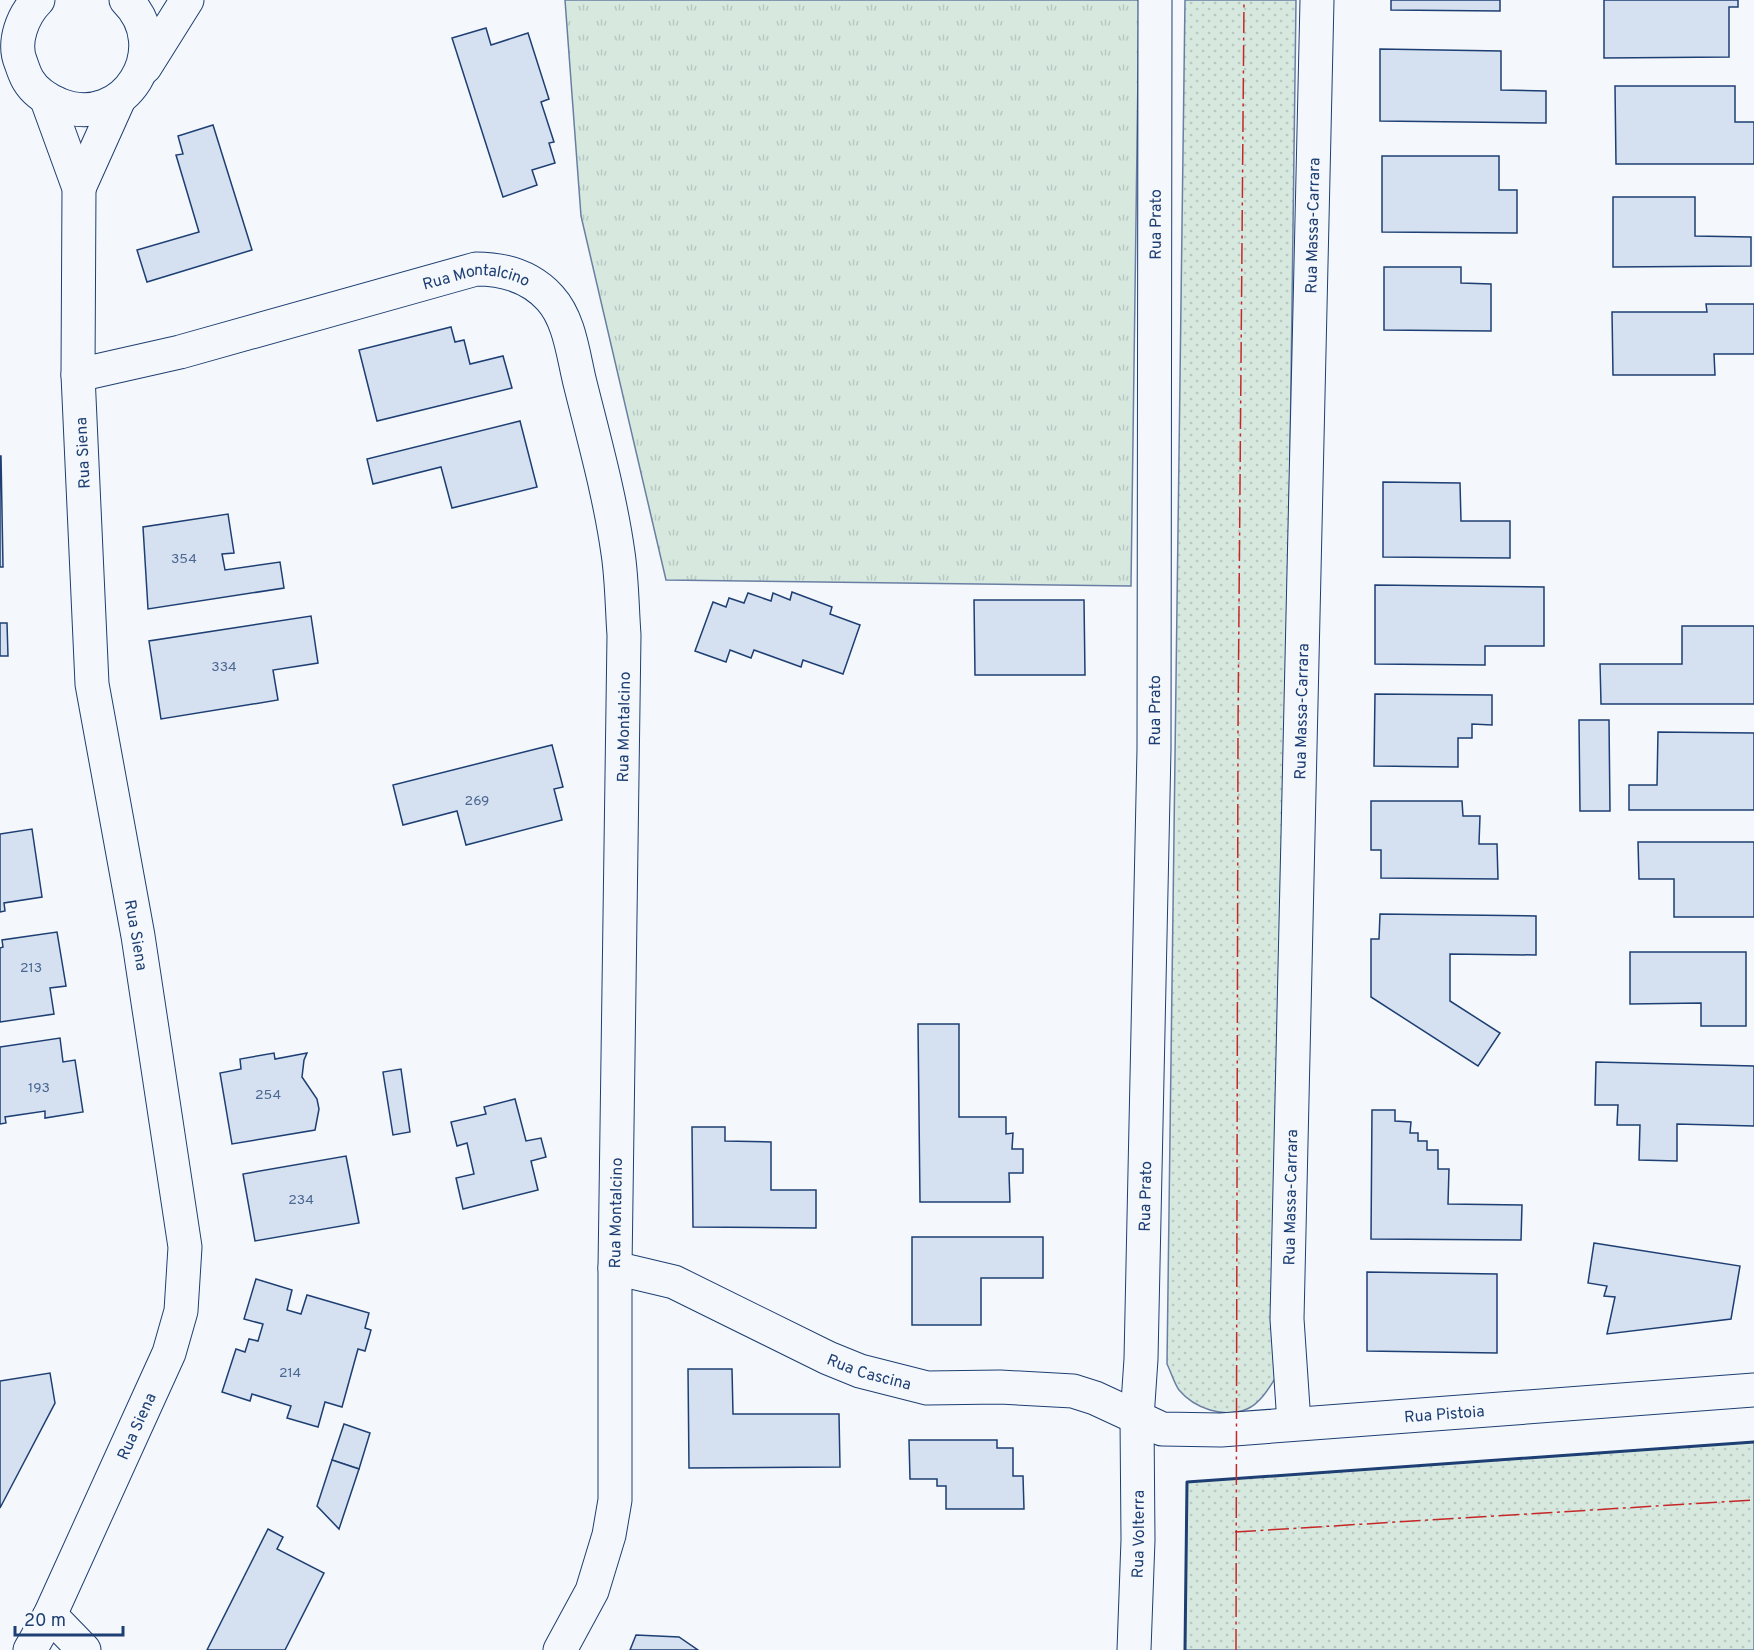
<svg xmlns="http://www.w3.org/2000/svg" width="1754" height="1650" font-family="Overpass,sans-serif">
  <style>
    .grass { fill: url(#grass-dots); stroke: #687fa3; stroke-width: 1.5 }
    .park { fill: url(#park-tufts); stroke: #687fa3; stroke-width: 1.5 }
    .building { fill: #d5e0f0; stroke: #1d3f73; stroke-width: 1.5 }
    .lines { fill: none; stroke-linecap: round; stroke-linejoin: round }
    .minor-casing { stroke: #1d3f73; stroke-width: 35 }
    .minor { stroke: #f4f7fb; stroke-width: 33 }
    .wall { stroke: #1d3f73; stroke-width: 3 }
    .power { stroke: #c62828; stroke-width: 1.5; stroke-dasharray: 21 4.5 3 4.5; stroke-linecap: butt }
    .labels { text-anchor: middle; stroke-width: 4.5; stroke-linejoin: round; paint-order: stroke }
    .number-label { font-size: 14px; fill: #4b6792 }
    .street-label { font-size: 16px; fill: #1d3f73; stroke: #f4f7fb }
  </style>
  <defs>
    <pattern id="grass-dots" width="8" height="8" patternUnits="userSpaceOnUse" patternTransform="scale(1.5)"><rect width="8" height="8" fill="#d7e8df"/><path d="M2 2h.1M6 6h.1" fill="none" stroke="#b8c8c3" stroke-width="1.8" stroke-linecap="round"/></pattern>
    <pattern id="park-tufts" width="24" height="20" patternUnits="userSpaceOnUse" patternTransform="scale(1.5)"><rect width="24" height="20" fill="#d7e8df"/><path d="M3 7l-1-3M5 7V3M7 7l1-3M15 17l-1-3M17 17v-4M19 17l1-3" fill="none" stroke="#b8c8c3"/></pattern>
  </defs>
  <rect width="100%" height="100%" fill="#f4f7fb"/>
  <!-- grass -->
  <g class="grass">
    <path d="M 1185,0 L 1296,0 L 1278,1374 C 1270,1386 1261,1403 1247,1409 C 1224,1419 1194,1408 1179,1390 C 1174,1383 1171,1372 1167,1364 Z"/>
    <polygon points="1754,1442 1754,1650 1185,1650 1187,1482"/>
  </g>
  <!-- park -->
  <polygon class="park" points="565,0 1139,0 1131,586 666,580 581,216"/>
  <!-- building -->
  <g class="building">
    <polygon points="1391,0 1500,0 1500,11 1391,10"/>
    <polygon points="1604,0 1738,0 1738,7 1729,7 1729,57 1604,58"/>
    <polygon points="486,28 491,45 528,33 549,99 541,102 554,142 549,143 555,163 532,170 537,185 503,197 452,38"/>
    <polygon points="1380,49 1501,51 1501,90 1546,91 1546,123 1380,121"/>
    <polygon points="1615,86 1735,86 1735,122 1754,122 1754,164 1616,164"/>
    <polygon points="213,125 252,250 147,282 137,250 199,232 176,155 183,154 178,136"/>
    <polygon points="1382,156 1499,156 1499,190 1517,190 1517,233 1382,232"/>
    <polygon points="1613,197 1695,197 1695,236 1751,237 1751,266 1613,267"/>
    <polygon points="1384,267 1461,267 1461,283 1491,284 1491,331 1384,330"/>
    <polygon points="1706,304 1754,304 1754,354 1714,354 1715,375 1613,375 1612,312 1707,312"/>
    <polygon points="451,327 455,342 464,340 470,364 503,356 512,388 377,421 359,350"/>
    <polygon points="520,421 537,487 452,508 441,467 373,484 367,459"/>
    <polygon points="0,456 1,456 3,567 0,567"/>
    <polygon points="1383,482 1460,483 1461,521 1510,521 1510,558 1383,557"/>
    <polygon points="228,514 234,553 222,554 225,570 280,562 284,588 148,609 143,527"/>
    <polygon points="1375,585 1544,587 1544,646 1485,646 1485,665 1375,664"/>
    <polygon points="792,592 832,607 830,614 860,625 843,674 803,660 801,667 754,650 751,658 730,650 726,662 695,651 713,602 726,607 729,598 744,603 748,593 771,601 773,593 790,600"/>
    <polygon points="974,600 1084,600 1085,675 975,675"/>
    <polygon points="311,616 318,663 273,670 278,700 161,719 149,641"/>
    <polygon points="0,623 7,623 8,656 0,656"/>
    <polygon points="1682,626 1754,626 1754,704 1601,704 1600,664 1682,664"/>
    <polygon points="1375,694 1492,695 1492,725 1472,724 1472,738 1458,738 1458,767 1374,766"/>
    <polygon points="1579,720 1609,720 1610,811 1580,811"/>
    <polygon points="1658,732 1754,733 1754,810 1629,810 1629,785 1657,785"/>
    <polygon points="552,745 563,787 554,789 562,820 466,845 457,811 403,825 393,785"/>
    <polygon points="1371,801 1462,801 1463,816 1480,816 1479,844 1497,844 1498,879 1381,878 1381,850 1371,850"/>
    <polygon points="32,829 42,897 4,903 5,911 0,912 0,834"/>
    <polygon points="1638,842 1754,842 1754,917 1674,917 1674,879 1639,879"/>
    <polygon points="1380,914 1536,916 1536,955 1450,954 1450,1001 1500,1033 1478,1066 1371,997 1371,939 1379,939"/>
    <polygon points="57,932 66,986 50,988 54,1014 0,1022 0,948 3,947 2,940"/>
    <polygon points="1630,952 1746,952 1746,1026 1701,1026 1701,1003 1630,1004"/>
    <polygon points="918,1024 959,1024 959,1117 1006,1117 1006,1134 1013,1133 1012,1149 1023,1149 1023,1173 1009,1173 1010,1202 920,1202"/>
    <polygon points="60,1038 63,1062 75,1060 83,1112 45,1118 45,1111 5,1117 6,1123 0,1124 0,1047"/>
    <polygon points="274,1053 275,1059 307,1053 304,1060 302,1077 317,1099 319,1109 315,1130 232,1144 220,1073 241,1069 240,1059"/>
    <polygon points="1596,1062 1754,1066 1754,1126 1677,1124 1677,1161 1639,1160 1640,1125 1617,1125 1618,1105 1595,1105"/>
    <polygon points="401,1069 410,1132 393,1135 383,1072"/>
    <polygon points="515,1099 526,1141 541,1138 546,1157 531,1161 538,1190 463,1209 456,1178 474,1174 467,1143 457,1146 451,1122 486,1114 484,1107"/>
    <polygon points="1372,1110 1395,1110 1395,1121 1411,1122 1410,1133 1418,1133 1418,1141 1427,1141 1427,1150 1438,1150 1438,1169 1449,1169 1448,1204 1522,1205 1521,1240 1371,1239"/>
    <polygon points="692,1127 725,1127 725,1141 771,1142 771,1190 816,1190 816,1228 693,1227"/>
    <polygon points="346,1156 359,1223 255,1241 243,1174"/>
    <polygon points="912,1237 1043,1237 1043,1278 981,1278 981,1325 912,1325"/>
    <polygon points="1594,1243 1740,1266 1731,1319 1607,1334 1615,1297 1604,1296 1607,1286 1588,1283"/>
    <polygon points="1367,1272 1497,1274 1497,1353 1367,1351"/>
    <polygon points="256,1279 292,1290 287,1310 301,1314 307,1295 369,1313 365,1328 371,1330 365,1351 358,1349 342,1407 325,1402 318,1427 287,1418 291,1406 252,1394 250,1401 222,1392 236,1349 245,1352 249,1339 258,1341 263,1324 244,1319"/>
    <polygon points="688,1369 732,1369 733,1414 839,1414 840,1467 689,1468"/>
    <polygon points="50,1373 55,1403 0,1508 0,1381"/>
    <polygon points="344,1424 370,1433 359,1469 332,1460"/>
    <polygon points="909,1440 997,1440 997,1448 1013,1448 1013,1476 1023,1476 1024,1509 946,1509 946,1486 937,1486 937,1479 910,1479"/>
    <polygon points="332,1460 359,1469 339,1529 317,1506"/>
    <polygon points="268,1529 283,1537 277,1549 324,1573 285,1650 207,1650"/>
    <polygon points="636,1635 679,1637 698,1650 630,1650"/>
  </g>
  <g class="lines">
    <defs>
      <g id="minor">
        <path d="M 38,0 C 23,15 12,42 21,63 C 23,69 25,75 28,80 C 35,92 48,100 60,105 C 125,130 175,48 126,0"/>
        <polyline points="145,67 187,0"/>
        <polyline points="79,188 119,99"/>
        <path id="s1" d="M 78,375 L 180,352 L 476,269 C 504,269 530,276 550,298 C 570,320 573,355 580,383 C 594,439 610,496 618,553 C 622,579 622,608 624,635 L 615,1268 L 615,1500 L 609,1535 L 592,1591 L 560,1650"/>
        <path id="s2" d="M 615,1268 L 674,1282 L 828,1358 L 860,1371 L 927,1388 L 1000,1387 L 1073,1391 L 1095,1398 L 1162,1429 L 1221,1430 L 1754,1390"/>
        <path id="s3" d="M 1294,1423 L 1287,1319 L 1317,0"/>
        <polyline points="50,1615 84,1650"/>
        <path id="s4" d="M 30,1650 L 50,1615 L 169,1353 L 181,1311 L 185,1247 L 138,936 L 92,684 L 78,375 L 79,188 L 47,100"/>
        <path id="s5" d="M 1134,1650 L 1138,1540 L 1137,1418 L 1141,1359 L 1154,749 L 1155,0"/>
      </g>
    </defs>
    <!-- minor casing -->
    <use href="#minor" class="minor-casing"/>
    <!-- minor -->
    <use href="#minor" class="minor"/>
    <!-- wall -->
    <polyline class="wall" points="1185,1650 1187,1482 1754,1442"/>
    <!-- power -->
    <g class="power">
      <polyline points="1235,1532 1754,1500"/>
      <polyline points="1236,1650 1238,728 1244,0"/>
    </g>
  </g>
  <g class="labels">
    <!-- number labels -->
    <g class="number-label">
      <text x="184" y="563">354</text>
      <text x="224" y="671">334</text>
      <text x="477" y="805">269</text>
      <text x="31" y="972">213</text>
      <text x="39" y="1092">193</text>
      <text x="268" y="1099">254</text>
      <text x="301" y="1204">234</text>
      <text x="290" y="1377">214</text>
    </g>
    <!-- street labels -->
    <g class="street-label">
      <text dy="6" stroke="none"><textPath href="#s5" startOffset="1426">Rua Prato</textPath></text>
      <text dy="6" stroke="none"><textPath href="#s3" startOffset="1198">Rua Massa-Carrara</textPath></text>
      <text dy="6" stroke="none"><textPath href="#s1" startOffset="412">Rua Montalcino</textPath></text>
      <text transform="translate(82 453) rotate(-93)" y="6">Rua Siena</text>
      <text dy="6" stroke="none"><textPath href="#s5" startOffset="940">Rua Prato</textPath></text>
      <text dy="6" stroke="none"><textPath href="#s3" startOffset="712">Rua Massa-Carrara</textPath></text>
      <text transform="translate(623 727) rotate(-89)" y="6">Rua Montalcino</text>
      <text transform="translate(137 935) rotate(80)" y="6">Rua Siena</text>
      <text dy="6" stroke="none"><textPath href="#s5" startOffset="454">Rua Prato</textPath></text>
      <text dy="6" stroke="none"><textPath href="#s3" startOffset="226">Rua Massa-Carrara</textPath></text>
      <text transform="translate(615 1213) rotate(-89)" y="6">Rua Montalcino</text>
      <text dy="6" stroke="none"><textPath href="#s2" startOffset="276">Rua Cascina</textPath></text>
      <text dy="6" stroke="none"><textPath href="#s2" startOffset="862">Rua Pistoia</textPath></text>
      <text dy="6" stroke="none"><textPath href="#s4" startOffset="248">Rua Siena</textPath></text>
      <text dy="6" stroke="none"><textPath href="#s5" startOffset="116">Rua Volterra</textPath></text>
    </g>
  </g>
  <!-- scale -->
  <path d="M15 1626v9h108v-9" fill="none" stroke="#1d3f73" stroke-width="3"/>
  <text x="24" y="1626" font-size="18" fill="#1d3f73" stroke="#f4f7fb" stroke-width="4.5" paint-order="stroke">20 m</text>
</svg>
